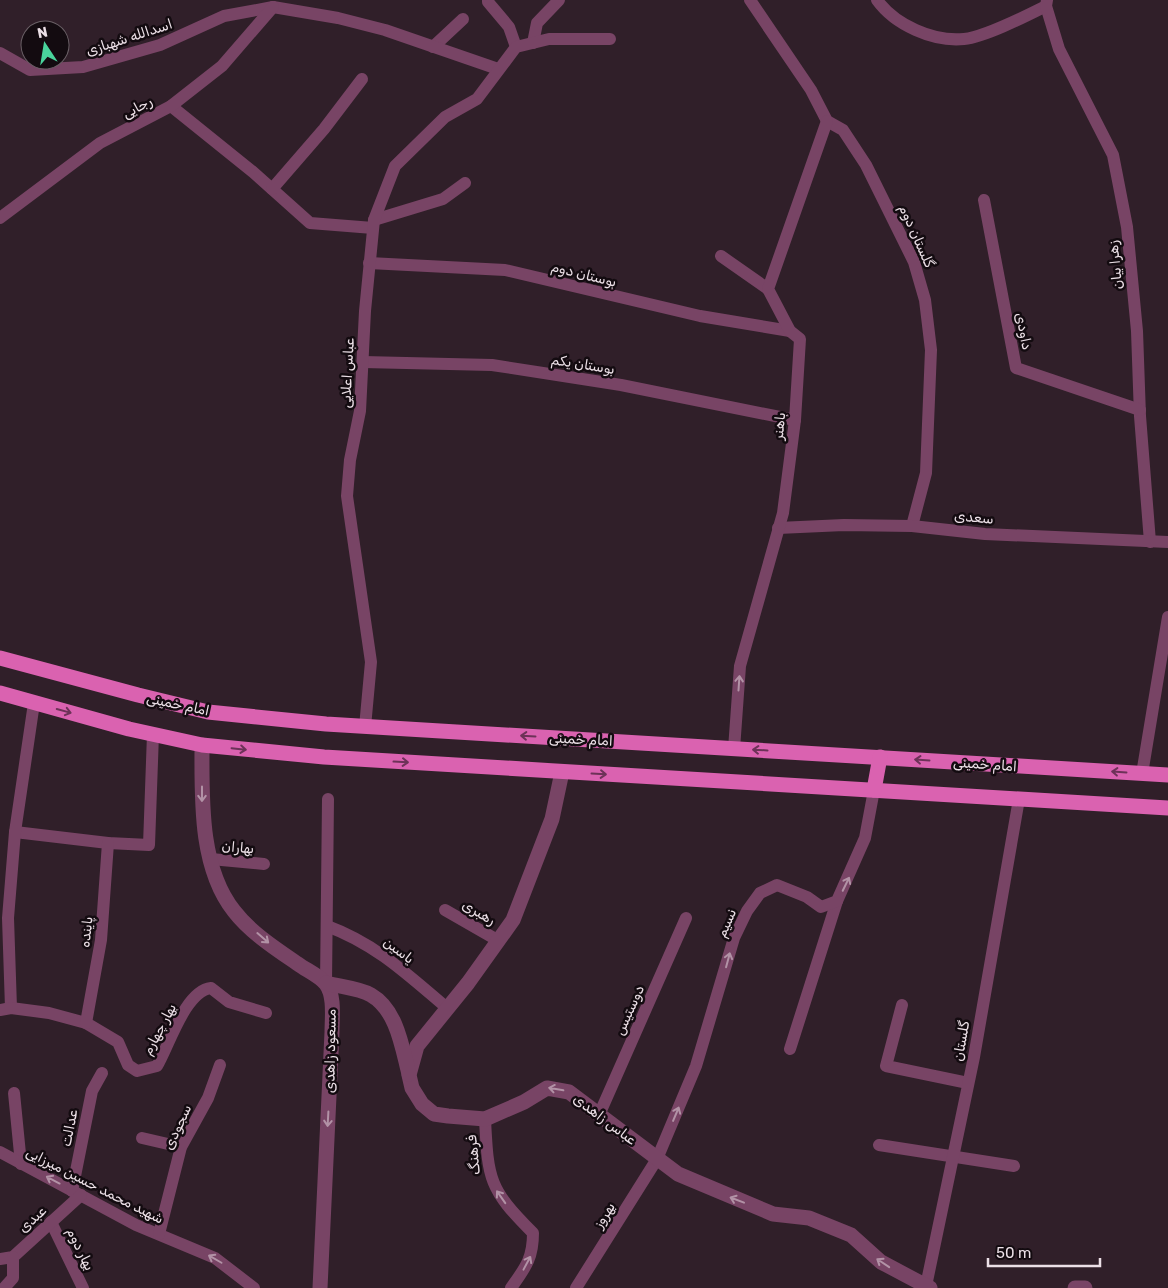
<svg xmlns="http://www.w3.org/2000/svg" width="1168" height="1288" font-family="Rubik,'Noto Naskh Arabic',sans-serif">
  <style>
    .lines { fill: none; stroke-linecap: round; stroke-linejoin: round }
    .minor { stroke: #784465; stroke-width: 12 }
    .tertiary { stroke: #784465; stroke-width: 15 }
    .trunk { stroke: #da62b0; stroke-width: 15 }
    .oneway { stroke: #b292a6 }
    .oneway2 { stroke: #6d3258 }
    .labels { text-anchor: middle; stroke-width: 5; stroke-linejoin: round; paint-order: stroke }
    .street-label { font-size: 14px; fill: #ece0e7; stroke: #130b10 }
  </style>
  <rect width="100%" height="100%" fill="#301f29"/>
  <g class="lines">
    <!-- minor -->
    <g class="minor">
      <polyline points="488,0 488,2 509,27 516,47"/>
      <polyline points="750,0 811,90 827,121 843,130 866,165 914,262 925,300 931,350 926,473 912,526"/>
      <path d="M 877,0 C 895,25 933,42 964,39 C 985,37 1026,16 1046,6"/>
      <polyline points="1047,0 1046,6 1059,49 1113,155 1127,227 1137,331 1140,416 1150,542"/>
      <polyline points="533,43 537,23 559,0"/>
      <polyline points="433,47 463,19"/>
      <polyline points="0,53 30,70 83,67 160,45 224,16 273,7 338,18 385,30 498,69"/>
      <polyline points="171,106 253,172 310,223 373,228"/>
      <polyline points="272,189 324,129 362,79"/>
      <polyline points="984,200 1016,368 1140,410"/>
      <polyline points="0,218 100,143 171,106 222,66 273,7"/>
      <polyline points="374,220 443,199 465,183"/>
      <polyline points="721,256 768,289"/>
      <polyline points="369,263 505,270 700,316 790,331"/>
      <polyline points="363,362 492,365 621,385 795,420"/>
      <polyline points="778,528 844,525 912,526 985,534 1168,542"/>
      <polyline points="365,727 371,662 347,496 350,460 360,411 365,311 374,220 395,166 445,117 477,99 516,47 549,39 610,39"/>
      <polyline points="734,749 740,666 783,513 795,420 800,339 790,331 768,289 827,121"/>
      <polyline points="1142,774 1168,617"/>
      <polyline points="15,832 108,843 149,845 153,734"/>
      <polyline points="211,859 264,864"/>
      <polyline points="445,910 499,941"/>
      <path d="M 327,926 C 376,944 408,975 447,1008"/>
      <polyline points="326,983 328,799"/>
      <polyline points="902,1005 886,1066 968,1083"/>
      <polyline points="11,1008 8,918 15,832 34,703"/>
      <path d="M 0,1010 L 11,1008 L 49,1013 L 86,1023 L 118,1042 L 128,1065 L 137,1071 L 157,1066 C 169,1046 185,991 211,988 L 229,1002 L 266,1013"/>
      <polyline points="86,1023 101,940 108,843"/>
      <polyline points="790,1049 837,901"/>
      <polyline points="14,1093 21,1164"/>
      <polyline points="599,1115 686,918"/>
      <path d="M 485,1119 C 488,1180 489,1189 533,1233 C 533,1259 525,1268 511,1288"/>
      <polyline points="142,1138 181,1147"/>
      <polyline points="879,1145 1014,1166"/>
      <polyline points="0,1152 136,1225 215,1258 254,1288"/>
      <polyline points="72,1191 92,1091 102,1073"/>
      <polyline points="51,1222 83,1288"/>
      <polyline points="159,1234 181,1147 208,1098 220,1065"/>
      <polyline points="0,1259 13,1257 81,1195"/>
      <polyline points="926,1286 974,1057 1019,799"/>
      <polyline points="4,1288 13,1278 13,1257"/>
      <polyline points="576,1288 657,1159 696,1066 734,938 747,911 760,893 777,885 807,897 821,907 837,901 865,838 874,790"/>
    </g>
    <!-- tertiary -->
    <g class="tertiary">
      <path d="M 202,745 C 202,797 199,867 234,911 C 250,932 276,949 298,964 C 306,970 320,976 326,984 C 335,996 332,1018 332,1032 L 320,1288"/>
      <polyline points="562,772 552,819 513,920 468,983 417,1046 409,1075 412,1088 422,1104 434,1114 448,1116 485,1119 524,1102 547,1088 569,1092 678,1174 773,1214 809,1218 851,1235 881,1262 930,1288"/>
      <path d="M 326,983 C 340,987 359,988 371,995 C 397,1010 402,1047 409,1074"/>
      <polyline points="1075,1288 1085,1288"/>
    </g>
    <!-- trunk -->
    <g class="trunk">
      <polyline points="0,658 138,695 208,712 326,724 1168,775"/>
      <polyline points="0,693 129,729 202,745 324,757 1168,808"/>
      <polyline points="874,790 880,757"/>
    </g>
  </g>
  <!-- one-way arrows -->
  <defs><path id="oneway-shaft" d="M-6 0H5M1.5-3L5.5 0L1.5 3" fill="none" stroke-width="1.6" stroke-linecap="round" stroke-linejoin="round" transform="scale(1.25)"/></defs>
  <g class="oneway">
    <use href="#oneway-shaft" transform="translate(739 683) rotate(-86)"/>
    <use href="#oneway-shaft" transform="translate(202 794) rotate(90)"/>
    <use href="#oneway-shaft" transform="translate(846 884) rotate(-64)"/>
    <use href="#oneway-shaft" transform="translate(263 938) rotate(41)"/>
    <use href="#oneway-shaft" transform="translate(728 960) rotate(-75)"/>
    <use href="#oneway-shaft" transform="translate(556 1089) rotate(-170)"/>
    <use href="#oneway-shaft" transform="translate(676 1114) rotate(-67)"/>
    <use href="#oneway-shaft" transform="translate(328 1119) rotate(93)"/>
    <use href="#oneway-shaft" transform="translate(53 1180) rotate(-152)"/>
    <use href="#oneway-shaft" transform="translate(501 1197) rotate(-125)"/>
    <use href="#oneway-shaft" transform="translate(737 1200) rotate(-159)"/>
    <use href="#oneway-shaft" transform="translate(215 1259) rotate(-150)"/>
    <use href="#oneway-shaft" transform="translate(527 1263) rotate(-62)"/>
    <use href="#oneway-shaft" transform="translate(883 1263) rotate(-146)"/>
  </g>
  <g class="oneway2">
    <use href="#oneway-shaft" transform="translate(64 711) rotate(15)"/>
    <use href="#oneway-shaft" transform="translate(528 736) rotate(-177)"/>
    <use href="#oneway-shaft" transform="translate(239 749) rotate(6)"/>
    <use href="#oneway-shaft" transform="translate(760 750) rotate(-177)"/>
    <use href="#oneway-shaft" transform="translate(922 760) rotate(-176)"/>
    <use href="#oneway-shaft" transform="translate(401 762) rotate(3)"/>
    <use href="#oneway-shaft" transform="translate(1119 772) rotate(-176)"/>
    <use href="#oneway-shaft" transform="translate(599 774) rotate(3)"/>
  </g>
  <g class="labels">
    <!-- street labels -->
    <g class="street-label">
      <text transform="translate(129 37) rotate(-18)" y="5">اسدالله شهبازی</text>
      <text transform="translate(137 107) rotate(-28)" y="5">رجایی</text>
      <text transform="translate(917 236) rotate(66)" y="5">گلستان دوم</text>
      <text transform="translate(1115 265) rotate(-96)" y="5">زهرا بیان</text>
      <text transform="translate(584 274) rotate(14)" y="5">بوستان دوم</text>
      <text transform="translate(1024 331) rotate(79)" y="5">داودی</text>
      <text transform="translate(583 364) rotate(9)" y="5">بوستان یکم</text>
      <text transform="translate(347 373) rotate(-87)" y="5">عباس اعلایی</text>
      <text transform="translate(779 426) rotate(-84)" y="5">باهنر</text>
      <text transform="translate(974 517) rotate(5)" y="5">سعدی</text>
      <text transform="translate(178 704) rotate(12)" y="5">امام خمینی</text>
      <text transform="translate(581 739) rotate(3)" y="5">امام خمینی</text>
      <text transform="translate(985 764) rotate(4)" y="5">امام خمینی</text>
      <text transform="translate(238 847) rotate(5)" y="5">بهاران</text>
      <text transform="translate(479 912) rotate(30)" y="5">رهبری</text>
      <text transform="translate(726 923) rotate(-67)" y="5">نسیم</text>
      <text transform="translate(86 932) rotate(-84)" y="5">پاینده</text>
      <text transform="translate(399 950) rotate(37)" y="5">یاسین</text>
      <text transform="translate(629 1010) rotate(-66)" y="5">دوستیس</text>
      <text transform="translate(159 1029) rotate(-62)" y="5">بهار چهارم</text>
      <text transform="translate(961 1041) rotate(-80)" y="5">گلستان</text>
      <text transform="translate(330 1051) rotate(-89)" y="5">مسعود زاهدی</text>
      <text transform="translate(605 1119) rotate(37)" y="5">عباس زاهدی</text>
      <text transform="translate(177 1127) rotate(-65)" y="5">سجودی</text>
      <text transform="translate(69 1128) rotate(-79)" y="5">عدالت</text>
      <text transform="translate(473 1155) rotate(-96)" y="5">فرهنگ</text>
      <text transform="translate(95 1185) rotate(27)" y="5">شهید محمد حسین میرزایی</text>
      <text transform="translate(604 1215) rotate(-58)" y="5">بهروز</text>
      <text transform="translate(32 1219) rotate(-42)" y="5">عبدی</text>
      <text transform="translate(81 1249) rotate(64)" y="5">بهار دوم</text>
    </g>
  </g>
  <!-- north arrow -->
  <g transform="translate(45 45) rotate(348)"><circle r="24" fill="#130b10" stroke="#6a6066"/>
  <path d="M0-4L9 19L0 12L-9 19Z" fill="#49d49c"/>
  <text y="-8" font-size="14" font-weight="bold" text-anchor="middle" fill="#ece0e7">N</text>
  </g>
  <!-- scale -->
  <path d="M988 1258v8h112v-8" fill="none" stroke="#ece0e7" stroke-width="2.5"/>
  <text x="996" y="1258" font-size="15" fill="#ece0e7" stroke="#130b10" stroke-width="4" paint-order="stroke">50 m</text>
</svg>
